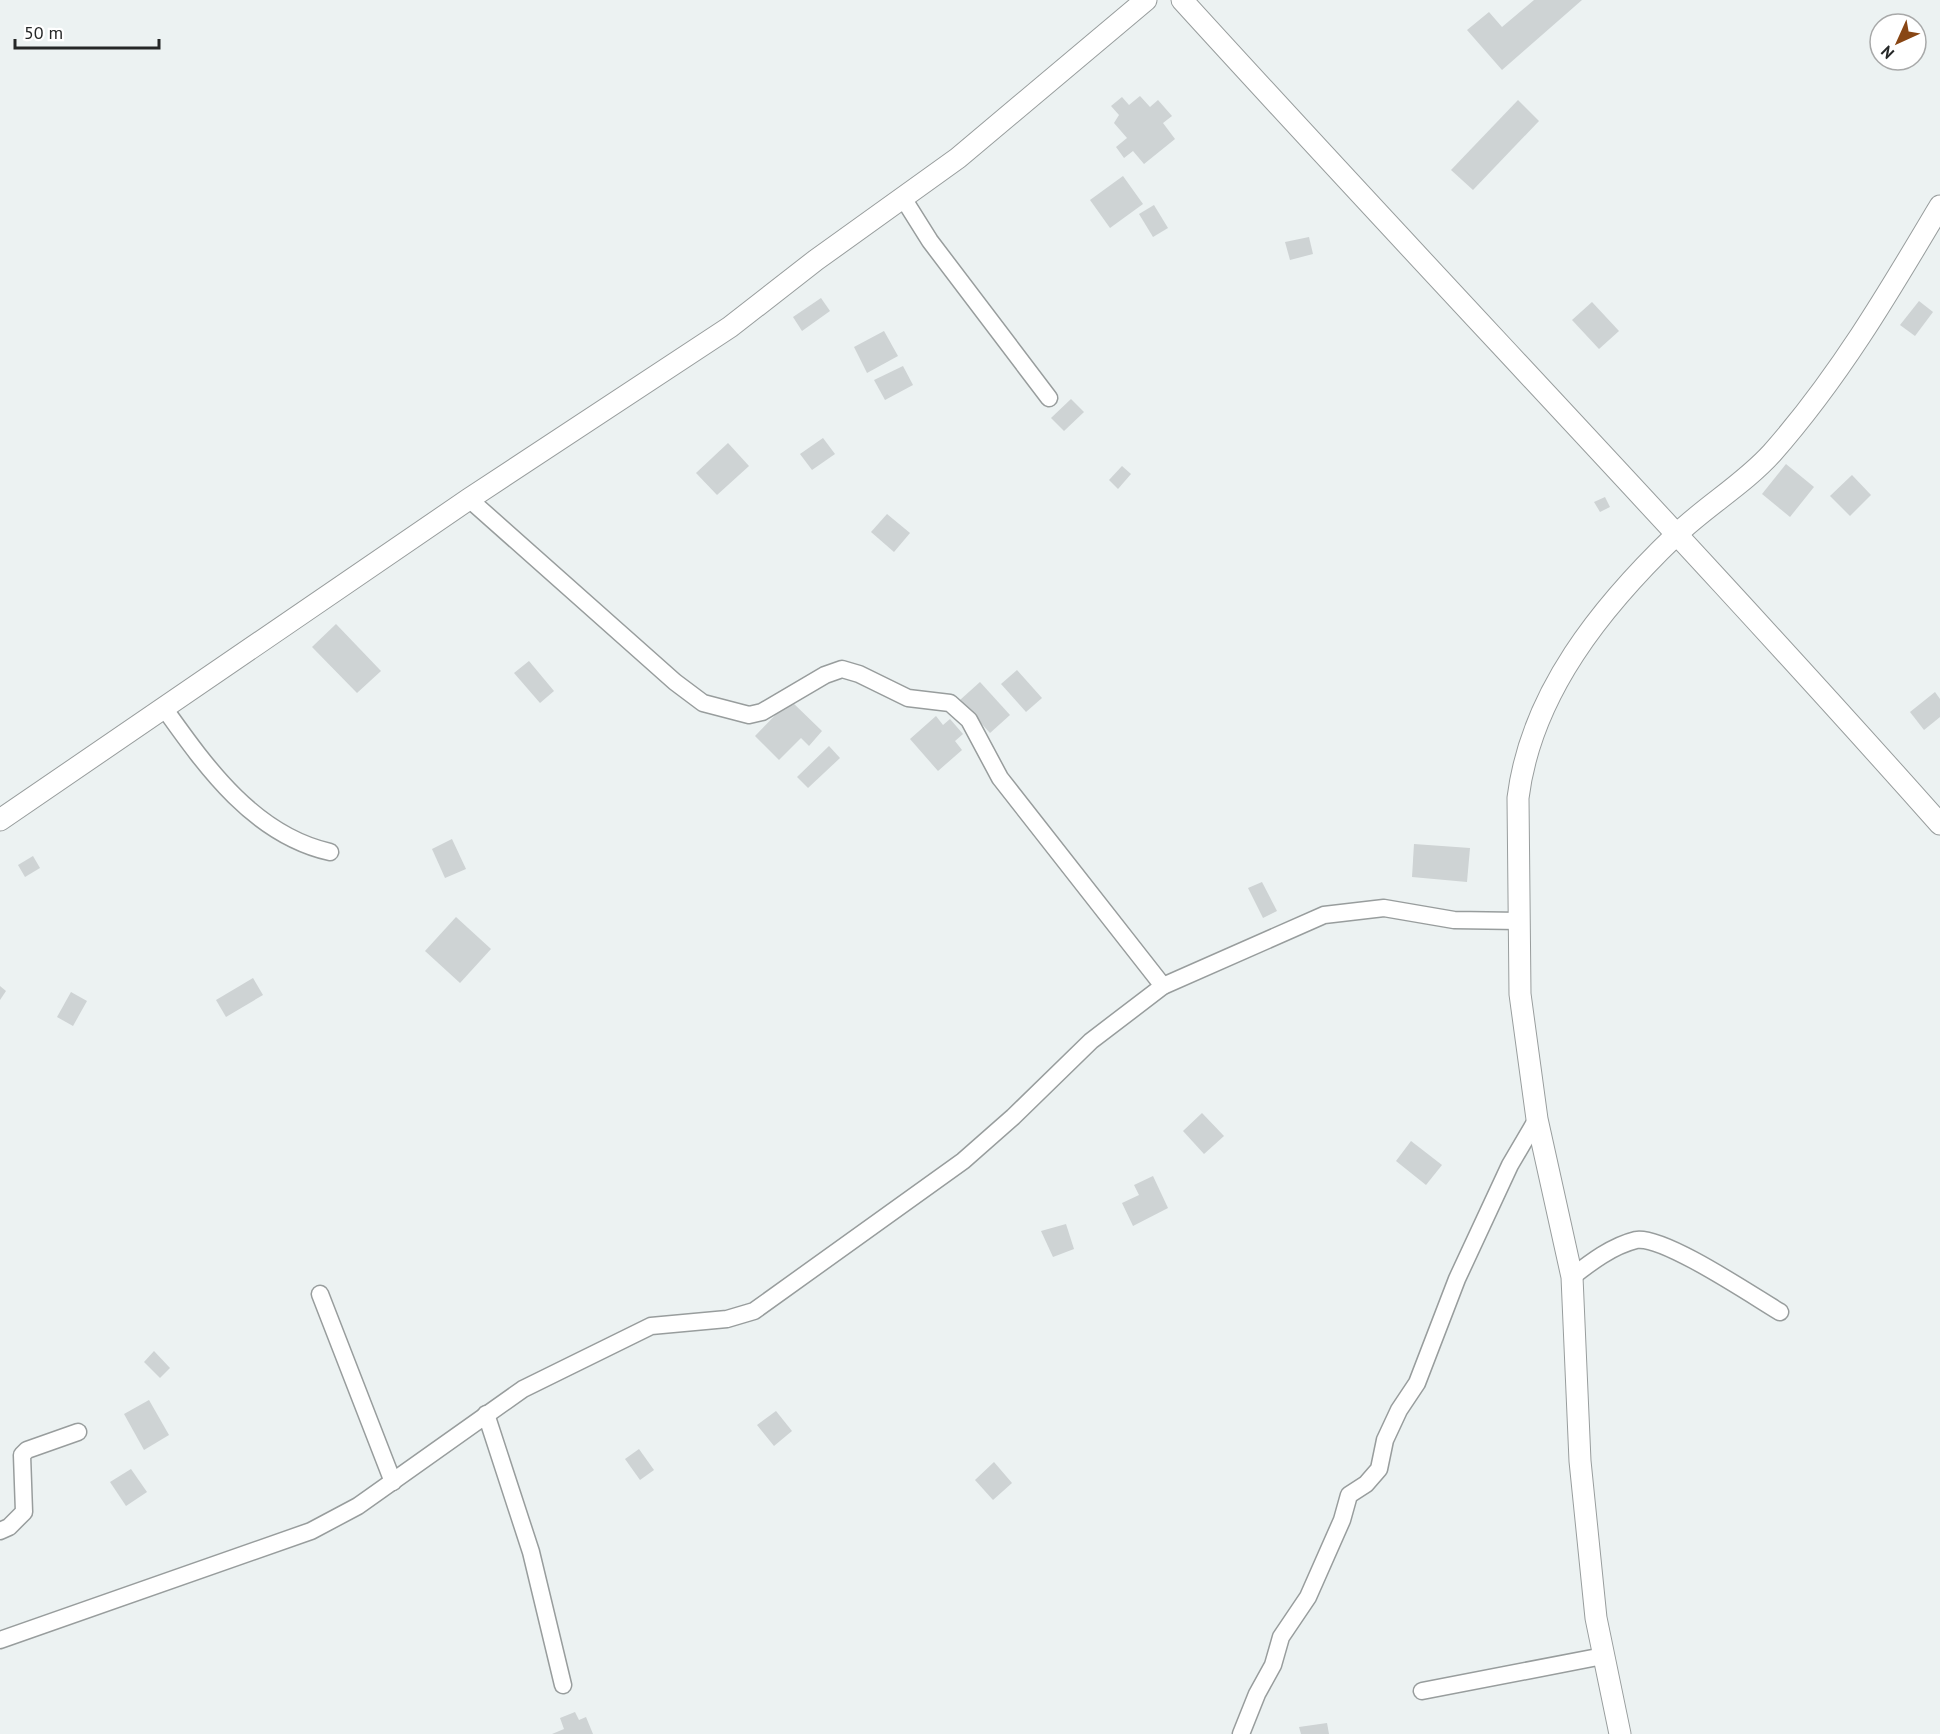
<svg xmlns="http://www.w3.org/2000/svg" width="1940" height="1734" font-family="'PT Sans',sans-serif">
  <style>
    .building { fill: #ced3d4 }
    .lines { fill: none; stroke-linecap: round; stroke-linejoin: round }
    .minor-casing { stroke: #989d9d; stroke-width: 19 }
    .tertiary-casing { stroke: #989d9d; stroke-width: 23 }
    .minor { stroke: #fff; stroke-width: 16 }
    .tertiary { stroke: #fff; stroke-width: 21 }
  </style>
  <rect width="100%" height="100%" fill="#ecf2f2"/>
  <!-- building -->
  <g class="building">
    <polygon points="1534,0 1582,0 1502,70 1467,30 1489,12 1502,27"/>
    <polygon points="1140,96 1150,107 1158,100 1172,116 1163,123 1175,139 1144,164 1133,151 1124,158 1116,147 1127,138 1114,123 1119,115 1111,106 1122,97 1129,105"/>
    <polygon points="1518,100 1539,121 1473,190 1451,170"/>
    <polygon points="1123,176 1143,204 1110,228 1090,200"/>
    <polygon points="1154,205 1168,228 1153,237 1139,214"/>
    <polygon points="1309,237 1313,254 1290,260 1285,242"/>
    <polygon points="821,298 830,311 802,331 793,317"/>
    <polygon points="1919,301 1933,312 1915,336 1900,325"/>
    <polygon points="1592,302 1619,331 1599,349 1572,320"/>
    <polygon points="884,331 898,356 867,373 854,347"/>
    <polygon points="903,366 913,385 885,400 874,380"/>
    <polygon points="1071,399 1084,412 1064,431 1051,418"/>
    <polygon points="823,438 835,454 812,470 800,454"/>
    <polygon points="728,443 749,466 717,495 696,473"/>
    <polygon points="1786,464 1814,487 1790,517 1762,494"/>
    <polygon points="1122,466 1131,474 1118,489 1109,480"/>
    <polygon points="1852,475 1871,495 1850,516 1830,496"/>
    <polygon points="1605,497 1610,507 1600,512 1594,502"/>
    <polygon points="887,514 910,533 894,552 871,532"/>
    <polygon points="336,624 381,671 357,693 312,647"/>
    <polygon points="529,661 554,691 540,703 514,673"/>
    <polygon points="1017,670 1042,698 1026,712 1001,684"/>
    <polygon points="980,682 1010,715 990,733 960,700"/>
    <polygon points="1935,692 1940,699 1940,717 1924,730 1910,712"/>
    <polygon points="790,700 822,731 809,746 801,738 779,760 755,736"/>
    <polygon points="936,716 943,725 950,719 963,734 955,741 962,750 938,771 910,739"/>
    <polygon points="829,746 840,758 808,788 797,777"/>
    <polygon points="452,839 466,869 445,878 432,849"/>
    <polygon points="1414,844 1470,848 1467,882 1412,877"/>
    <polygon points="33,856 40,868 25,877 18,865"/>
    <polygon points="1262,882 1277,911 1263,918 1248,888"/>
    <polygon points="456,917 491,949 460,983 425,951"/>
    <polygon points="253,978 263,995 226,1017 216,1000"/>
    <polygon points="0,986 6,991 0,1000"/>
    <polygon points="71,992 87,1001 73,1026 57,1017"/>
    <polygon points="1202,1113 1224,1136 1204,1154 1183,1131"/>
    <polygon points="1411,1141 1442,1165 1426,1185 1396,1161"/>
    <polygon points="1153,1176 1168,1208 1133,1226 1122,1203 1139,1195 1134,1185"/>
    <polygon points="1066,1224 1074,1249 1053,1257 1041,1231"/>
    <polygon points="154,1351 170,1368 160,1378 144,1362"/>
    <polygon points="149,1400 169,1435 144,1450 124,1414"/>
    <polygon points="776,1411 792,1431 774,1446 757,1425"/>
    <polygon points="639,1449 654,1470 640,1480 625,1459"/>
    <polygon points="994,1462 1012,1483 993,1500 975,1480"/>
    <polygon points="131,1469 147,1492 126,1506 110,1482"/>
    <polygon points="575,1712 579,1720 586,1717 593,1734 552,1734 564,1729 560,1718"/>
    <polygon points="1327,1723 1329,1734 1301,1734 1299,1727"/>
  </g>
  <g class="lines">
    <defs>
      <g id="minor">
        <polyline points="903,198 930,241 1049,398"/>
        <polyline points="469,499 675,682 703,703 749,715 762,712 825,675 842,669 859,674 908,698 950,703 969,720 1000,778 1163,986"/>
        <path d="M 164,708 C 206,767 254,835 330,852"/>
        <path d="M 1572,1277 C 1591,1262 1612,1246 1636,1240 C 1663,1235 1753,1296 1780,1312"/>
        <polyline points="320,1294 393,1482"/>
        <polyline points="486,1414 531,1552 563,1685"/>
        <polyline points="0,1531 9,1527 24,1512 22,1455 27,1450 78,1432"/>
        <polyline points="0,1640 311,1531 358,1506 523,1389 651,1326 727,1319 754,1311 963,1161 1013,1117 1091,1041 1163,986 1324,915 1384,908 1454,920 1520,921"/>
        <polyline points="1422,1691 1603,1656"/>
        <polyline points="1241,1734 1257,1694 1273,1665 1281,1637 1308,1597 1342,1520 1349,1495 1366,1484 1379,1469 1385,1440 1399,1410 1417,1383 1457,1279 1510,1165 1537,1119"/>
      </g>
      <g id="tertiary">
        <path d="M 1182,0 C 1433,276 1692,545 1940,824"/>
        <polyline points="0,820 469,499 730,327 816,260 958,158 1146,0"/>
        <path d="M 1620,1734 L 1596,1618 L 1580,1461 L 1572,1277 L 1537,1119 L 1520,994 L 1518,798 C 1531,693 1602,606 1676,535 C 1706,506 1744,484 1772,453 C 1839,377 1889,292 1940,206"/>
      </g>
    </defs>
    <!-- minor casing -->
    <use href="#minor" class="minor-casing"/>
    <!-- tertiary casing -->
    <use href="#tertiary" class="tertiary-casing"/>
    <!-- minor -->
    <use href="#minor" class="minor"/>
    <!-- tertiary -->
    <use href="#tertiary" class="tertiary"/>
  </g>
  <!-- north arrow -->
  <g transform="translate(1898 42) rotate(225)"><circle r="28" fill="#ffffff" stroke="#a8a9a9" stroke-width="1.5"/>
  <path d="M0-4.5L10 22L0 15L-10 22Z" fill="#884614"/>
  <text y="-9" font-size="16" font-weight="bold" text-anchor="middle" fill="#252727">N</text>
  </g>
  <!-- scale -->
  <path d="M15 39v9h144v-9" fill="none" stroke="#252727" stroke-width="3"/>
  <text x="24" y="39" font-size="18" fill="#252727" stroke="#ffffff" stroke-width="4.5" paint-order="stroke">50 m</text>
</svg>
